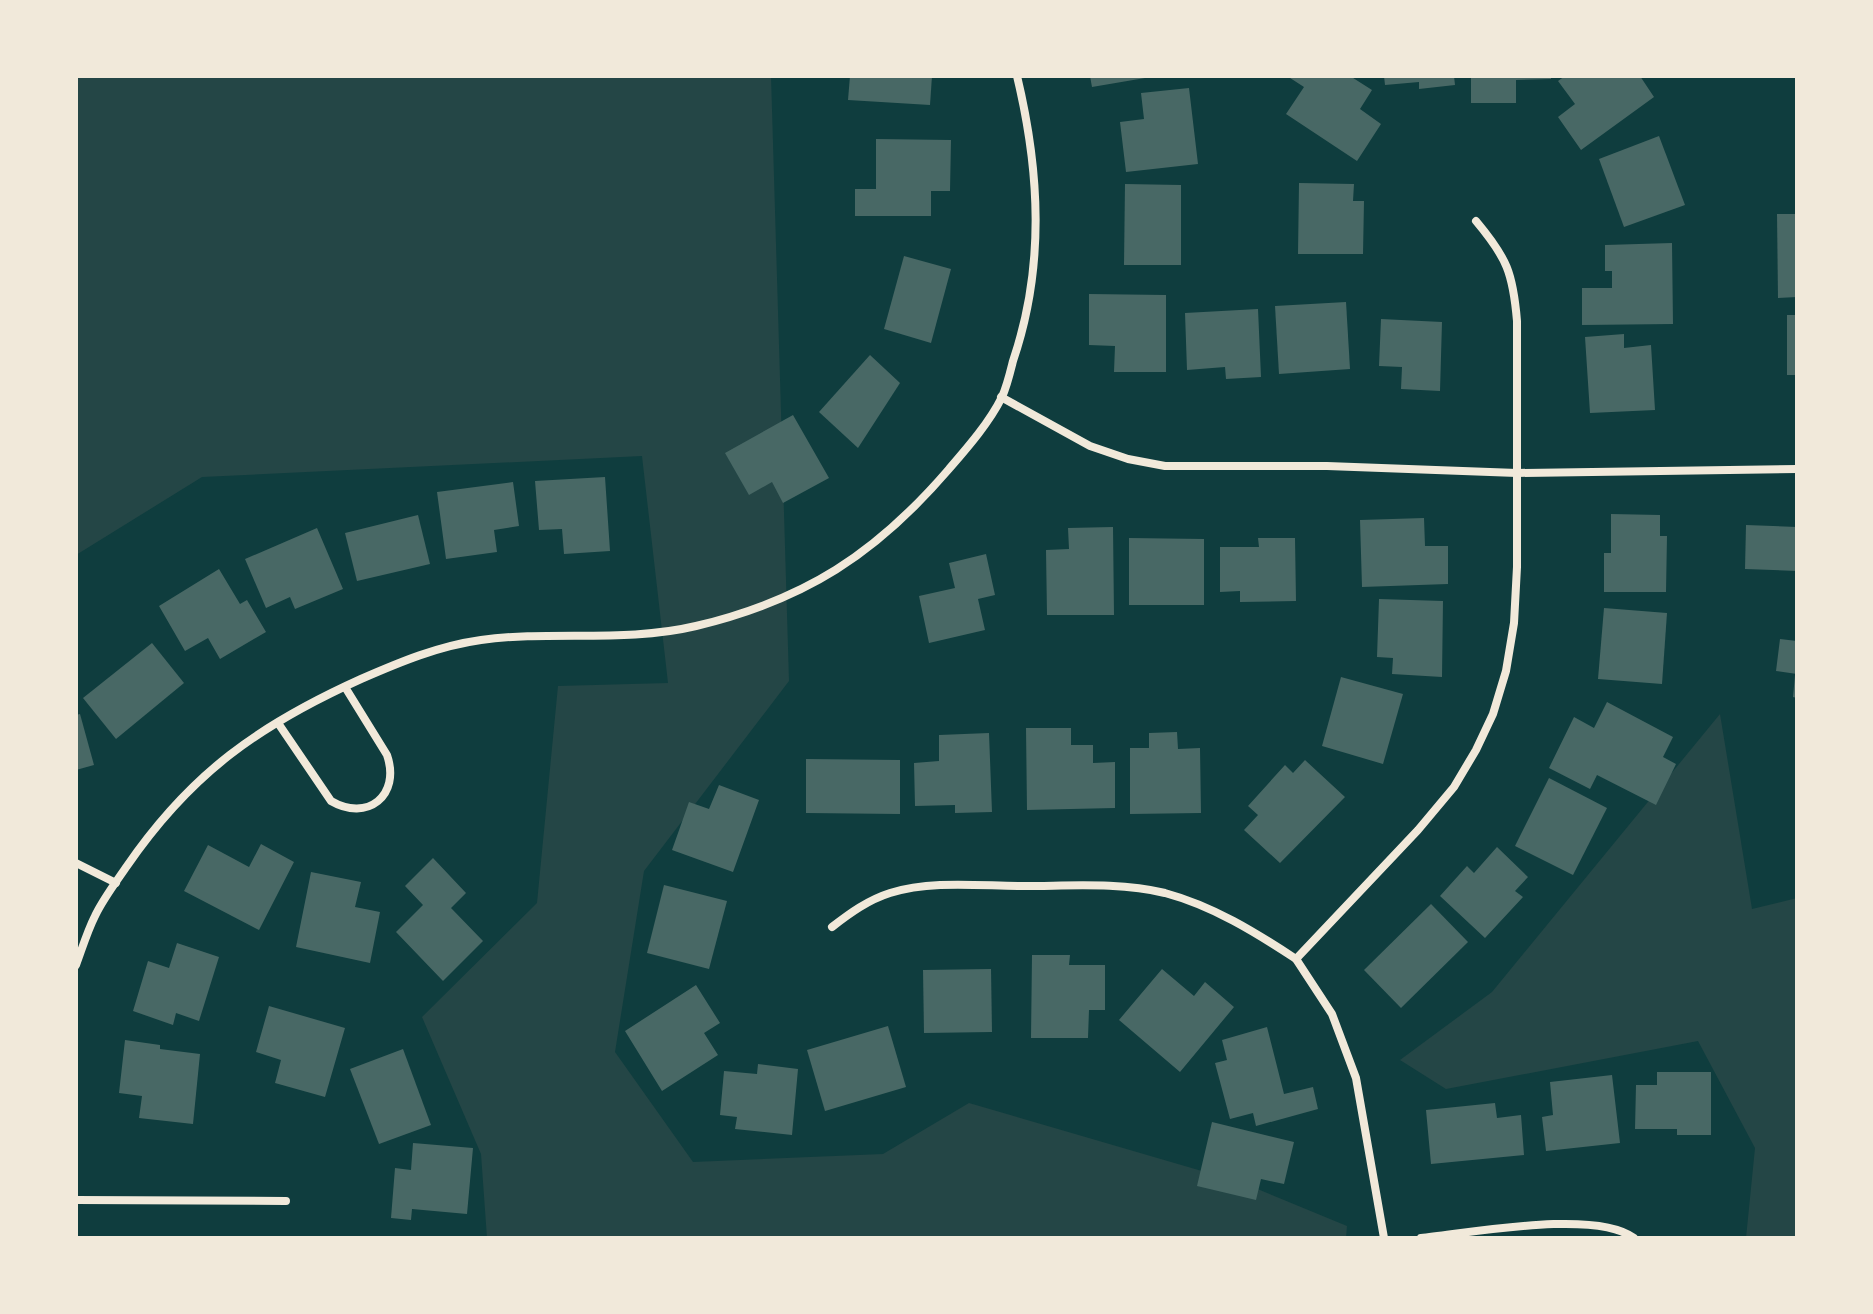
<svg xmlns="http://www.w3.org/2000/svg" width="1873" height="1314" font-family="'Golos Text',sans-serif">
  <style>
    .green { fill: #244646 }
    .building { fill: #486865 }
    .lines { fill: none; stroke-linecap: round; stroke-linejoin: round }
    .minor { stroke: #f1e9da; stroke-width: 8 }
  </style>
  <rect width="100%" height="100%" fill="#0f3d3e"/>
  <!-- green -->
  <g class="green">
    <polygon points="76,76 771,76 789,681 644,871 615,1052 693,1162 883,1154 969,1103 1243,1183 1347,1226 1346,1238 487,1238 481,1154 422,1017 537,903 558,686 668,683 642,456 202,477 76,555"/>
    <polygon points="1720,714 1752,909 1797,898 1797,1238 1746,1238 1755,1148 1698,1041 1446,1089 1400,1060 1492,992"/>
  </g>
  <!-- building -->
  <g class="building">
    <polygon points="850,76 932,76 930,105 848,100"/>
    <polygon points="1090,76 1144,76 1145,78 1092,87"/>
    <polygon points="1287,76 1350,76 1372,90 1360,109 1381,124 1357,161 1286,114 1304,87"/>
    <polygon points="1384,76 1454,76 1455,85 1419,89 1419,82 1385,85"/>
    <polygon points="1471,76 1551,76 1551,79 1516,80 1516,103 1471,103"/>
    <polygon points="1565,76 1640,76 1654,97 1581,150 1558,117 1575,104 1558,81"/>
    <polygon points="1189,88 1198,164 1126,172 1120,122 1144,119 1141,93"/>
    <polygon points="1659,136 1685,205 1624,227 1599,159"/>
    <polygon points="876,139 951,140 950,191 931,191 931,216 855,216 855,189 876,189"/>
    <polygon points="1299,183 1354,184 1353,201 1364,201 1363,254 1298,254"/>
    <polygon points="1125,184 1181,185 1181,265 1124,265"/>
    <polygon points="1777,214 1797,214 1797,297 1778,298"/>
    <polygon points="1672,243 1673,324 1582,325 1582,288 1612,288 1612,271 1605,271 1605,245"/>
    <polygon points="904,256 951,269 931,343 884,329"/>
    <polygon points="1089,294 1166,295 1166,372 1114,372 1115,346 1089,345"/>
    <polygon points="1346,302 1350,369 1279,374 1275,306"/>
    <polygon points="1258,309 1261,377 1226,379 1225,367 1187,370 1185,313"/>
    <rect x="1787" y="315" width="10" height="60"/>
    <polygon points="1381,319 1442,322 1440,391 1401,389 1402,367 1379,366"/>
    <polygon points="1624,334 1624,348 1651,345 1655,410 1590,413 1585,337"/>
    <polygon points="870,355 900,383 858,448 819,412"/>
    <polygon points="793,415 829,478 783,503 772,482 749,495 725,453"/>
    <polygon points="605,477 610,551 564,554 562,529 539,530 535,481"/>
    <polygon points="513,482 519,526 494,530 497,552 446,559 437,492"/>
    <polygon points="1611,514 1660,515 1660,536 1667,536 1666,592 1604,592 1604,553 1611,553"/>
    <polygon points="418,515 430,564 357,581 345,533"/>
    <polygon points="1424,518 1425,546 1448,546 1448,584 1362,587 1360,520"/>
    <polygon points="1746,525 1797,527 1797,571 1745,569"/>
    <polygon points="1113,527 1114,615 1047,615 1046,550 1069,549 1068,528"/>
    <polygon points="317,528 343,589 295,609 290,597 266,608 245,559"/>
    <polygon points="1129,538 1204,539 1204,605 1129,605"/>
    <polygon points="1258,538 1295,538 1296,601 1240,602 1240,591 1220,592 1220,547 1259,547"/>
    <polygon points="986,554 995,595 978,599 985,630 929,643 919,596 955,588 949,563"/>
    <polygon points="219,569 240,604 247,600 266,632 220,659 208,638 185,651 159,606"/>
    <polygon points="1379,599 1443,601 1442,677 1392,674 1393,658 1377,657"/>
    <polygon points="1604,608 1667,613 1662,684 1598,679"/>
    <polygon points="1780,639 1797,641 1797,674 1776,671"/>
    <polygon points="152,643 184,683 116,739 83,698"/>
    <polygon points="1795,675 1797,675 1797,698 1793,697"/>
    <polygon points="1341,677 1403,694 1383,764 1322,746"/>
    <polygon points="1607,702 1673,737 1663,757 1676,764 1656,805 1597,775 1590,789 1549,768 1574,717 1594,728"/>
    <polygon points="80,714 94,765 76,770 76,715"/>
    <polygon points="1026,728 1071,728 1071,745 1093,745 1093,763 1115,762 1115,808 1027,810"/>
    <polygon points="1177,732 1178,749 1200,748 1201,813 1130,814 1130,748 1149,748 1149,733"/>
    <polygon points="989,733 992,812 955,813 955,805 915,806 914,763 939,761 939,735"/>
    <polygon points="806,759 900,760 900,814 806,813"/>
    <polygon points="1305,760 1345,797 1280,863 1244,830 1258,815 1248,806 1285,765 1293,773"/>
    <polygon points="1549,778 1607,808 1573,875 1515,846"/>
    <polygon points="719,785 759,800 733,872 672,850 689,802 709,809"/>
    <polygon points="261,844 294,862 259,930 184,891 208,845 249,867"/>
    <polygon points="1497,847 1528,877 1515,891 1523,897 1485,938 1440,896 1467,866 1474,873"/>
    <polygon points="433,858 466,893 451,908 483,941 443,981 396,932 423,905 405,886"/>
    <polygon points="311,872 361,882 355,907 380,912 370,963 296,947"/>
    <polygon points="664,885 727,901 709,969 647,953"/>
    <polygon points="1431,904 1468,942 1401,1008 1364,970"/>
    <polygon points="177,943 219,957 199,1021 176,1013 173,1025 133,1011 148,961 169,968"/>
    <polygon points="1032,955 1070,955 1069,965 1105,965 1105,1010 1089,1010 1088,1038 1031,1038"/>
    <polygon points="991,969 992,1032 924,1033 923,970"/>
    <polygon points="1162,969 1194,996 1205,982 1234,1007 1180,1072 1119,1020"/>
    <polygon points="696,985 720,1023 704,1033 718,1055 662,1091 625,1031"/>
    <polygon points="269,1006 345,1028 325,1097 275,1083 281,1060 256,1052"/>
    <polygon points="888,1026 906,1087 825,1111 807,1050"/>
    <polygon points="1267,1027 1284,1094 1313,1087 1318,1109 1256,1126 1253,1113 1230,1119 1215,1063 1227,1060 1222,1040"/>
    <polygon points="125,1040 160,1045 160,1049 200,1054 193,1124 139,1118 142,1096 119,1093"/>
    <polygon points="403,1049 431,1125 379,1144 350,1069"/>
    <polygon points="758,1064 798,1069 792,1135 735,1129 737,1117 720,1115 724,1071 757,1074"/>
    <polygon points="1657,1072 1711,1072 1711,1135 1677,1135 1677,1129 1635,1129 1636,1085 1657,1085"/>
    <polygon points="1612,1075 1620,1143 1546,1151 1542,1117 1553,1115 1550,1082"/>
    <polygon points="1495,1103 1497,1118 1521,1115 1524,1155 1431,1164 1426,1110"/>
    <polygon points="1212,1122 1294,1142 1284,1184 1261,1179 1256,1200 1197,1186"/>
    <polygon points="413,1143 473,1148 467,1214 412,1209 411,1220 391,1218 395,1168 411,1170"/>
  </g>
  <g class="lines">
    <!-- minor -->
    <g class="minor">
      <polyline points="1001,397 1090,446 1128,459 1165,466 1327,466 1517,473 1797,469"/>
      <path d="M 278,723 L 331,801 C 367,822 401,796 387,755 L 345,687"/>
      <polyline points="76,863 116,883"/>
      <path d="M 832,927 C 850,913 868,900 890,893 C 932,880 980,886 1024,886 C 1070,886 1119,882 1165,893 C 1213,906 1255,932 1296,959"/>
      <path d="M 76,965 C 82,949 87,932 95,916 C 103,899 116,882 127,866 C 191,773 259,725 361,679 C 400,662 438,646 481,640 C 552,630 625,643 696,626 C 805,600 876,554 949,469 C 968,447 989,423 1002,397 C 1007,386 1010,373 1013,361 C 1045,267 1040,172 1017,76"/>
      <polyline points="76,1200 286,1201"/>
      <path d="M 1384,1238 L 1356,1078 L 1332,1014 L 1296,959 L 1418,830 L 1454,787 L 1476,750 L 1493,714 L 1506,671 L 1514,623 L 1517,567 L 1517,321 C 1513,273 1507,258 1476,221"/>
      <path d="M 1421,1238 C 1470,1233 1596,1209 1634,1238"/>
    </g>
  </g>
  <!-- border -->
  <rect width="1873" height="1314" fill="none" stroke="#f1e9da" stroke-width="156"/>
</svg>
